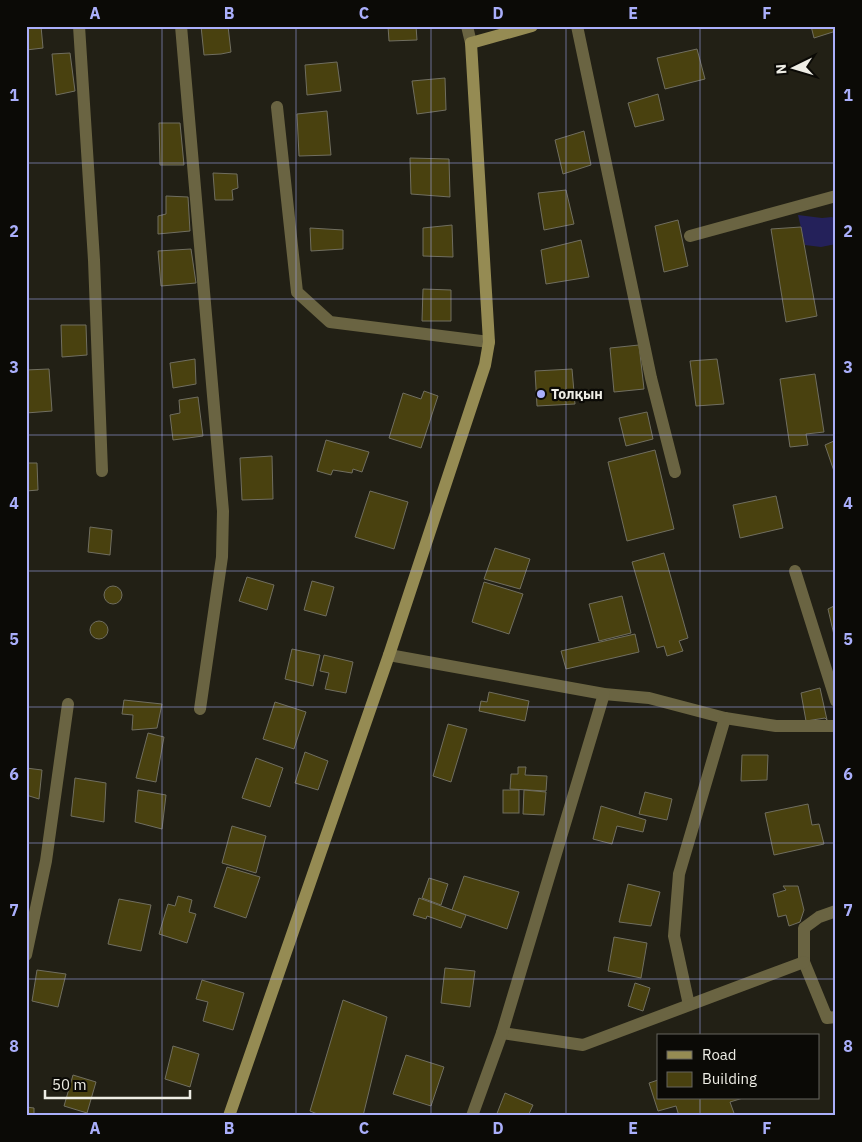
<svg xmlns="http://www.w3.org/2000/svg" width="862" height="1142" font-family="'IBM Plex Sans',sans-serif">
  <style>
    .green { fill: #24215a }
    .building { fill: #49410f; stroke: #706e60 }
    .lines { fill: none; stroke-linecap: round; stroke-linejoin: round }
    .street { stroke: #6a6442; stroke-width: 12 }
    .secondary { stroke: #958b53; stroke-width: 12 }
    .grid { fill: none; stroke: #aaaffb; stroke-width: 1; stroke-opacity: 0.55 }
    .poi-dot { fill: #aaaffb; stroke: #0b0a06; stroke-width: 2 }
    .labels { text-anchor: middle; stroke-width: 4.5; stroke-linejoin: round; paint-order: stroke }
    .poi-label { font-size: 14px; font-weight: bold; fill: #eeede5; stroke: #0b0a06; text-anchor: start }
    .neatline { fill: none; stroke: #aaaffb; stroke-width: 2 }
    .grid-label { font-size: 16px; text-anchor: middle; font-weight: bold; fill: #aaaffb }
  </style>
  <rect width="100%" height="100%" fill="#222015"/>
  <!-- green -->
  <polygon class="green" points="798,215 822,218 832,217 836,220 836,244 821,247 805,245"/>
  <!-- building -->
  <g class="building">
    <polygon points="26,26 41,26 43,48 26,50"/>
    <polygon points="201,26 228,26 231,52 221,54 204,55"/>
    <polygon points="388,26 416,26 417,40 389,41"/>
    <polygon points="811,26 836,26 836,31 814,38"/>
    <polygon points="697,49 705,79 665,89 657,58"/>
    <polygon points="70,53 75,91 56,95 52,54"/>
    <polygon points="337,62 341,91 307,95 305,65"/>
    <polygon points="445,78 446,110 417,114 412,81"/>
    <polygon points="658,94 664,120 635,127 628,103"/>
    <polygon points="327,111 331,155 299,156 297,114"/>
    <polygon points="159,123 180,123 184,165 160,165"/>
    <polygon points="584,131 591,165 563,174 555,140"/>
    <polygon points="410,158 449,159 450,197 411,194"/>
    <polygon points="213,173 237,174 238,188 232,190 233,200 215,200"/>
    <polygon points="566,190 574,224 544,230 538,193"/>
    <polygon points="166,196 188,197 190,231 158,234 158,216 166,214"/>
    <polygon points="678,220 688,266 664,272 655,226"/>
    <polygon points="452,225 453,257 423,256 423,228"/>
    <polygon points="801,227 817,316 786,322 771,229"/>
    <polygon points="310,228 343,230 343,249 311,251"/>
    <polygon points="581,240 589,277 546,284 541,250"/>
    <polygon points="191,249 196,283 161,286 158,251"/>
    <polygon points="423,289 451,290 451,321 422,321"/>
    <polygon points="61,325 86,325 87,355 62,357"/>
    <polygon points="639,345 644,389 614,392 610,348"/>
    <polygon points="195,359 196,384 173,388 170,363"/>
    <polygon points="717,359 724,404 696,406 690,361"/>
    <polygon points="49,369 52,411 26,413 26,370"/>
    <polygon points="572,369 575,404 537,406 535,371"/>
    <polygon points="815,374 824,432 806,434 808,445 790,447 780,379"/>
    <polygon points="424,391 438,396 421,448 389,438 403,393 421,399"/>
    <polygon points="198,397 203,436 173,440 170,415 180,413 179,400"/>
    <polygon points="647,412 653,439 626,446 619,418"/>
    <polygon points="326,440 369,452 362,472 353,469 352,473 333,470 331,475 317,471"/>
    <polygon points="836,440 836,477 825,445"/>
    <polygon points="655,450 674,529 627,541 608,462"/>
    <polygon points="272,456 273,499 242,500 240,458"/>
    <polygon points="26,463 37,463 38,490 26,491"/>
    <polygon points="370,491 408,502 394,549 355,537"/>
    <polygon points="776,496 783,528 740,538 733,505"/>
    <polygon points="90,527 112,530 110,555 88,552"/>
    <polygon points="495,548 530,559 520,589 484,579"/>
    <polygon points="664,553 688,638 679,641 683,651 667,656 664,646 657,648 632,562"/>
    <polygon points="247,577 274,585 267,610 239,601"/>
    <polygon points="312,581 334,587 326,616 304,610"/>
    <polygon points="484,582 523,594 509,634 472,622"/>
    <circle cx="113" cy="595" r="9"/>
    <polygon points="622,596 631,633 599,641 589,604"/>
    <polygon points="836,605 836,634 834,635 828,609"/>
    <circle cx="99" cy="630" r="9"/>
    <polygon points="635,634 639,652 566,669 561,651"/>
    <polygon points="292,649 320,655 313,686 285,679"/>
    <polygon points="324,655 353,662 346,693 325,689 329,673 320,671"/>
    <polygon points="820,688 827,720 825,718 806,721 801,693"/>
    <polygon points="489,692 529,701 525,721 479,711 481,701 487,702"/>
    <polygon points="124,700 162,704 157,728 132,730 133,715 122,714"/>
    <polygon points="275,702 306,712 294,749 263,739"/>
    <polygon points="448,724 467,729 451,782 433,776"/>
    <polygon points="148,733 164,737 156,782 136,778"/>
    <polygon points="305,752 328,761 318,790 295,783"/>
    <polygon points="742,755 768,755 767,780 741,781"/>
    <polygon points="256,758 283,768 270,807 242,798"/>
    <polygon points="518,767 526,767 525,775 547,776 546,791 510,789 511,774 518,774"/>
    <polygon points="26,768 42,770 39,799 26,795"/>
    <polygon points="75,778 106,783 104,822 71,816"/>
    <polygon points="138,790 166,795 162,829 135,822"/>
    <rect x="503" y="790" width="16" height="23"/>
    <polygon points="524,790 546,792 544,815 523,814"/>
    <polygon points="645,792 672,799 667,820 639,814"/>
    <polygon points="808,804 812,825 819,824 824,844 774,855 765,813"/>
    <polygon points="601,806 646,820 643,832 617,826 612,844 593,839"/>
    <polygon points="232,826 266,836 256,873 222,863"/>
    <polygon points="227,867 260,877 246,918 214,907"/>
    <polygon points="464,876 519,892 507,929 452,910"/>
    <polygon points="429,878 448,884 441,905 422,898"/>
    <polygon points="628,884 660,892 651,926 619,922"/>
    <polygon points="783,886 798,886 804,910 800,922 789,926 786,915 778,917 773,894 786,890"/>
    <polygon points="178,896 192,900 189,912 196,914 187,943 159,934 168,904 175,906"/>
    <polygon points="419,898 466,915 461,928 427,916 426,919 413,915"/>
    <polygon points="119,899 151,905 141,951 108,944"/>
    <polygon points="614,937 647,943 641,978 608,971"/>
    <polygon points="445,968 475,971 470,1007 441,1003"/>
    <polygon points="37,970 66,974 58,1007 32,1001"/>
    <polygon points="202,980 244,993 233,1030 203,1021 208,1002 196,999"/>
    <polygon points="635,983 650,988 643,1011 628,1006"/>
    <polygon points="343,1000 387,1017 363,1116 322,1116 310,1111"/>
    <polygon points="173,1046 199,1054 190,1087 165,1079"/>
    <polygon points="406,1055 444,1067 431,1106 393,1094"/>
    <polygon points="73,1075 96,1082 87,1113 64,1106"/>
    <polygon points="658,1080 658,1098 743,1098 730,1102 735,1116 679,1116 676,1106 658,1111 649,1083"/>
    <polygon points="505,1093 533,1105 528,1116 496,1116"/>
    <polygon points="26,1107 34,1108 34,1116 26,1116"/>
  </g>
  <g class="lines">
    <!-- street -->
    <g class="street">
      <polyline points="79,26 94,260 102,471"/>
      <polyline points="181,26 223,511 222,557 200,709"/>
      <polyline points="467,26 471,43"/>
      <polyline points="577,26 651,378 675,472"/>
      <polyline points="277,107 297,292 330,322 489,342"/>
      <polyline points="690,236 836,196"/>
      <polyline points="795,571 836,701"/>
      <polyline points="389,655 604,694 649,698 725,718 776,726 836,726"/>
      <polyline points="836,911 819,917 804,928 804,962 827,1018 836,1017"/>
      <polyline points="26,955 46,861 68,704"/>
      <polyline points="689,1005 674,936 679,874 725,718"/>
      <polyline points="502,1033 583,1045 804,962"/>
      <polyline points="472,1116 502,1033 604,694"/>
    </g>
    <!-- secondary -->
    <polyline class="secondary" points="229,1116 389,655 485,365 489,342 471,43 532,26"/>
  </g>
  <!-- grid -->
  <path class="grid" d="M 162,26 L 162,1116M 296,26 L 296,1116M 431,26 L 431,1116M 566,26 L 566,1116M 700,26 L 700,1036M 26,163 L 836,163M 26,299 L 836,299M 26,435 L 836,435M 26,571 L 836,571M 26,707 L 836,707M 26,843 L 836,843M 26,979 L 836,979M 700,1098 L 700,1116"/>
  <!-- markers -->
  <circle class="poi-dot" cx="541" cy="394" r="5"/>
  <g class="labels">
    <!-- poi labels -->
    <g class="poi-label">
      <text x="551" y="399">Толқын</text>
    </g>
  </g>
  <!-- border -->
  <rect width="862" height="1142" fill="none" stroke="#0b0a06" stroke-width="55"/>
  <!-- legend -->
  <rect x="657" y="1034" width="162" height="65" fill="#0b0a06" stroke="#66655f"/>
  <rect x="667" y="1051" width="25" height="8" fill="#958b53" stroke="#66655f"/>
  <text x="702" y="1060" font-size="15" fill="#eeede5">Road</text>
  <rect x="667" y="1072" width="25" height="15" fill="#49410f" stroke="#66655f"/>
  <text x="702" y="1084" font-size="15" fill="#eeede5">Building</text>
  <!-- north arrow -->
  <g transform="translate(794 68) rotate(265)" stroke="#0b0a06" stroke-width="4" paint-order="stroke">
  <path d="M0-4L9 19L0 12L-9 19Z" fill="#eeede5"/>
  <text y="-8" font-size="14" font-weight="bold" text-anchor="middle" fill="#eeede5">N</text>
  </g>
  <!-- scale -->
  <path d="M45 1090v8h145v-8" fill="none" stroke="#eeede5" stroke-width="2.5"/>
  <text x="52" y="1090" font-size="15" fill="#eeede5" stroke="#0b0a06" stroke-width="4" paint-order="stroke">50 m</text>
  <rect x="28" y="28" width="806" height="1086" class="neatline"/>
  <g class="grid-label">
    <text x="95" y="19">A</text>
    <text x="229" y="19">B</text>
    <text x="364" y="19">C</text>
    <text x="498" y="19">D</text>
    <text x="633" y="19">E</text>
    <text x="767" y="19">F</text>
    <text x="14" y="101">1</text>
    <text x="848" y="101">1</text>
    <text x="14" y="237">2</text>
    <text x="848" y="237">2</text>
    <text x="14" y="373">3</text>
    <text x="848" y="373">3</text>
    <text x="14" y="509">4</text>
    <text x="848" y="509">4</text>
    <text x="14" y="645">5</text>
    <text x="848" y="645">5</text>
    <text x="14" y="780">6</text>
    <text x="848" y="780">6</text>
    <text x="14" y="916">7</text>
    <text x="848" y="916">7</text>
    <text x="14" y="1052">8</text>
    <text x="848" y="1052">8</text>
    <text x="95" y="1134">A</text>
    <text x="229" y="1134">B</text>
    <text x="364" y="1134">C</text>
    <text x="498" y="1134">D</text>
    <text x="633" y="1134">E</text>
    <text x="767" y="1134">F</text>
  </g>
</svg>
